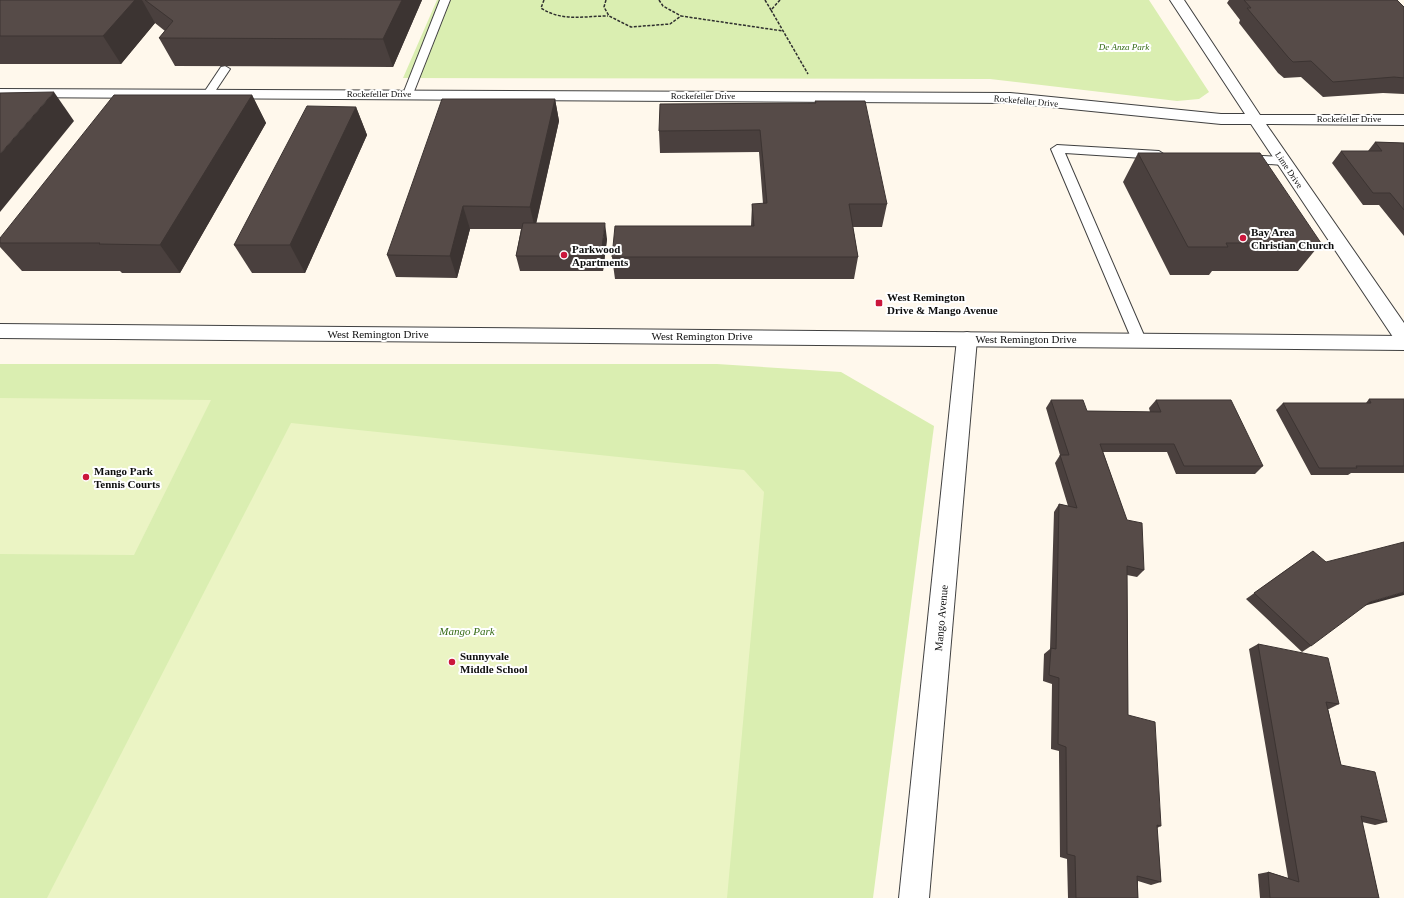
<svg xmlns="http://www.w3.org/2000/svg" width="1404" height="898" font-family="Georgia,serif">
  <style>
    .green { fill: #daeeb1 }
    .pitch { fill: #ebf4c4 }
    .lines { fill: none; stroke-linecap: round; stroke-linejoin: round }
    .service-casing { stroke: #404040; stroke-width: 2 }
    .minor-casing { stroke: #404040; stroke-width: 2 }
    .tertiary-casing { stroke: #404040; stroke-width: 2 }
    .path { stroke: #2f2f2f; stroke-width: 1.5; stroke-dasharray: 3 1.5; stroke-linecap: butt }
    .service { fill: #fff; fill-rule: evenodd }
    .minor { fill: #fff; fill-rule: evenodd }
    .tertiary { fill: #fff; fill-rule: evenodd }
    .wall { fill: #4a403e }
    .shaded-wall { fill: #3c3432 }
    .building { fill: #564b48; stroke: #3c3432 }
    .poi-dot { fill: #cb163b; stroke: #fff; stroke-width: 1.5 }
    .labels { text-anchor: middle; stroke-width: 4; stroke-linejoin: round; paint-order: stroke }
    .far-park-label { font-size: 9px; font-style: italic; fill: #356b16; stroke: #fff }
    .far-street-label { font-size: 9px; fill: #0d0d0d; stroke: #fff }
    .poi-label { font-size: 11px; font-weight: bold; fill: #0d0d0d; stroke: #fff; text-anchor: start }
    .street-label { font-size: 11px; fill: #0d0d0d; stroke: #fff }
    .park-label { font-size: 11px; font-style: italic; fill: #356b16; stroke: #fff }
  </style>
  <rect width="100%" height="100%" fill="#fff8ec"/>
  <!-- green -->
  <g class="green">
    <polygon points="437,0 1149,0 1209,92 1199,99 1177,101 990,79 403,78"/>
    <polygon points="0,364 717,364 841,372 934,426 873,898 0,898"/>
  </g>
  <!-- pitch -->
  <g class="pitch">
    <polygon points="0,398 210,400 211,400 134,555 0,554"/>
    <polygon points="291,423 744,470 764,492 727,898 47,898"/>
  </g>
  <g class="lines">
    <defs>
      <g id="service">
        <polygon points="440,0 450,0 413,94 408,97 404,96 403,94"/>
        <polygon points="225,66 230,69 212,96 208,97 204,96 203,94 221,67"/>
        <polygon points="1057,145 1159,151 1165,155 1159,159 1065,153 1146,340 1144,344 1139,345 1134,344 1132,340 1051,149"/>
        <polygon points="1244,155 1283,157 1289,161 1283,165 1240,162 1238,159"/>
      </g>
      <g id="minor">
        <polygon points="1170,0 1184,0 1260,115 1404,115 1404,125 1266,124 1404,323 1404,345 1397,343 1251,124 1221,124 1010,103 0,97 0,89 1010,93 1221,114 1245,114"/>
        <polygon points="967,332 974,334 977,339 929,898 899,898 957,339 960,334"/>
      </g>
      <polygon id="tertiary" points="0,324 1404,336 1404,350 0,338"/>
    </defs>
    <!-- service casing -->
    <use href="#service" class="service-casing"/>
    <!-- minor casing -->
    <use href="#minor" class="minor-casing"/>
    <!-- tertiary casing -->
    <use href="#tertiary" class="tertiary-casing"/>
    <!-- path -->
    <g class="path">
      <path d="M 544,0 L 541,8 C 562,22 584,16 608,16"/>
      <polyline points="606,0 604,7 609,16 631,27 670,24 681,16 783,31"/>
      <polyline points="659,0 663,6 681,16"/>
      <polyline points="765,0 771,10"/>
      <polyline points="780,0 771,10 808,74"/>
    </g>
    <!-- service -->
    <use href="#service" class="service"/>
    <!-- minor -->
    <use href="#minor" class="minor"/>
    <!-- tertiary -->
    <use href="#tertiary" class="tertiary"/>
  </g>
  <!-- wall -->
  <g class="wall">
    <polygon points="0,0 422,0 393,67 175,66 159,38 165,31 155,23 121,64 0,64"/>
    <polygon points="1229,0 1397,0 1404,7 1404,94 1383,93 1323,97 1301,77 1284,78 1278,73 1239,23 1240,20 1227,3"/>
    <polygon points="252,95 266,123 180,273 122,273 120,271 22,271 0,247 0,238"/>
    <polygon points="555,99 559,121 536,223 607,239 603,271 520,271 516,256 521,229 470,229 457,278 396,277 387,255"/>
    <polygon points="815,101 887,204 882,227 853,227 858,257 854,279 615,279 612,257 751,226 752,204 763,204 759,152 660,153 659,131 815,103"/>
    <polygon points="356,107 367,135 305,273 252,273 234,245"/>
    <polygon points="1375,142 1404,143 1404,236 1379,205 1363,205 1332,163 1341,151 1368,151"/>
    <polygon points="1138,153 1321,243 1298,271 1212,271 1209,275 1170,275 1123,182"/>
    <polygon points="1369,399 1404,399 1404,473 1351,473 1348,475 1311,475 1276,410 1283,403 1366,403"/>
    <polygon points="1051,400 1087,411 1150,412 1149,408 1156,400 1263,466 1255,474 1176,474 1167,452 1103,452 1144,570 1137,577 1127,575 1128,715 1161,826 1157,828 1161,882 1151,885 1138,881 1138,898 1068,898 1067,859 1060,857 1059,751 1051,749 1052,684 1043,681 1044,654 1050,649 1054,512 1059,504 1068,506 1055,463 1060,455 1046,408"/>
    <polygon points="1313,551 1311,646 1302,652 1246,599"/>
    <polygon points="1258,644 1339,704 1329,709 1328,709 1341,765 1387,822 1375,825 1362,822 1379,898 1260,898 1258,874 1268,872 1288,878 1249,649"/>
  </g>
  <!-- shaded-wall -->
  <g class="shaded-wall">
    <polygon points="135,0 142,0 155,23 121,64 103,36"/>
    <polygon points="402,0 422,0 393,67 383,39"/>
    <polygon points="54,92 74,121 0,212 0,154"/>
    <polygon points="252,95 266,123 180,273 160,245"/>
    <polygon points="555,99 559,121 535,229 530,207"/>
    <polygon points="356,107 367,135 305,273 290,245"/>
    <polygon points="463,206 470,229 457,278 450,256"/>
    <polygon points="605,223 607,239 603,271 601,256"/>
    <polygon points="1404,592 1404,595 1360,607 1370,602"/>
  </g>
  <!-- building -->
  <g class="building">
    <polygon points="0,0 135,0 103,36 0,36"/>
    <polygon points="145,0 402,0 383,39 159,38 173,21"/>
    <polygon points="1244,0 1397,0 1404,7 1404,78 1394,77 1333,82 1311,61 1293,62 1288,57 1247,8 1251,8"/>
    <polygon points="54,92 0,154 0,93"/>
    <polygon points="114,95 252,95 160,245 99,244 100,243 0,243 0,238"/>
    <polygon points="442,99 555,99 530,207 463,206 450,256 387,255"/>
    <polygon points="815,101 865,101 887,204 849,204 858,257 612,257 615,226 754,226 752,204 767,203 760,130 659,131 660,104 816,103"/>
    <polygon points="307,106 356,107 290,245 234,245"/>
    <polygon points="1375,142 1404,143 1404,210 1390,193 1373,193 1341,151 1382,151"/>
    <polygon points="1138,153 1260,153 1321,243 1226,243 1228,247 1188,247"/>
    <polygon points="523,223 605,223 601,256 516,256"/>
    <polygon points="1369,399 1404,399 1404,466 1356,466 1357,468 1319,468 1283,403 1371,403"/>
    <polygon points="1051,400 1083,400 1087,411 1161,412 1156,400 1231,400 1263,466 1184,466 1174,444 1100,444 1127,520 1142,523 1144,570 1127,566 1128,715 1155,722 1161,826 1157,825 1161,882 1137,876 1138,898 1076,898 1075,856 1067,854 1066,747 1058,744 1059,678 1049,675 1051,648 1056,649 1059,504 1077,508 1060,455 1069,455"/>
    <polygon points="1404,542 1404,592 1370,602 1311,646 1254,593 1313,551 1326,562"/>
    <polygon points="1258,644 1328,658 1339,704 1326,702 1341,765 1375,772 1387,822 1361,816 1379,898 1270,898 1268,872 1299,882"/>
  </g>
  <!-- markers -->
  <g class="poi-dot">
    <circle cx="1243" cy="238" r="4"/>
    <circle cx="564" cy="255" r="4"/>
    <rect x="875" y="299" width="8" height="8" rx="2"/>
    <circle cx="86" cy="477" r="4"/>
    <circle cx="452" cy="662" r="4"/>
  </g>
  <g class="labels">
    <!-- far-park labels -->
    <g class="far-park-label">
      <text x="1124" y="50">De Anza Park</text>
    </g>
    <!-- far-street labels -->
    <g class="far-street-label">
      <text x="379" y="97">Rockefeller Drive</text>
      <text x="703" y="99">Rockefeller Drive</text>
      <text transform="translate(1026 101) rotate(5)" y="3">Rockefeller Drive</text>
      <text x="1349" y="122">Rockefeller Drive</text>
      <text transform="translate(1289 170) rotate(56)" y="3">Lime Drive</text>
    </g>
    <!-- poi labels -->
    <g class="poi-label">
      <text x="1251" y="236">Bay Area<tspan x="1251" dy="13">Christian Church</tspan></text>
      <text x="572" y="253">Parkwood<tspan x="572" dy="13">Apartments</tspan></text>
      <text x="887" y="301">West Remington<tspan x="887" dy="13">Drive &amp; Mango Avenue</tspan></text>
      <text x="94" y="475">Mango Park<tspan x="94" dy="13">Tennis Courts</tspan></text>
      <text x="460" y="660">Sunnyvale<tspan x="460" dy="13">Middle School</tspan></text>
    </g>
    <!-- street labels -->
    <g class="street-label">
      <text x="378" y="338">West Remington Drive</text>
      <text x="702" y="340">West Remington Drive</text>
      <text x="1026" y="343">West Remington Drive</text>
      <text transform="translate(941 618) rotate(-85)" y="4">Mango Avenue</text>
    </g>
    <!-- park labels -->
    <g class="park-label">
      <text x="467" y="635">Mango Park</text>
    </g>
  </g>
</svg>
